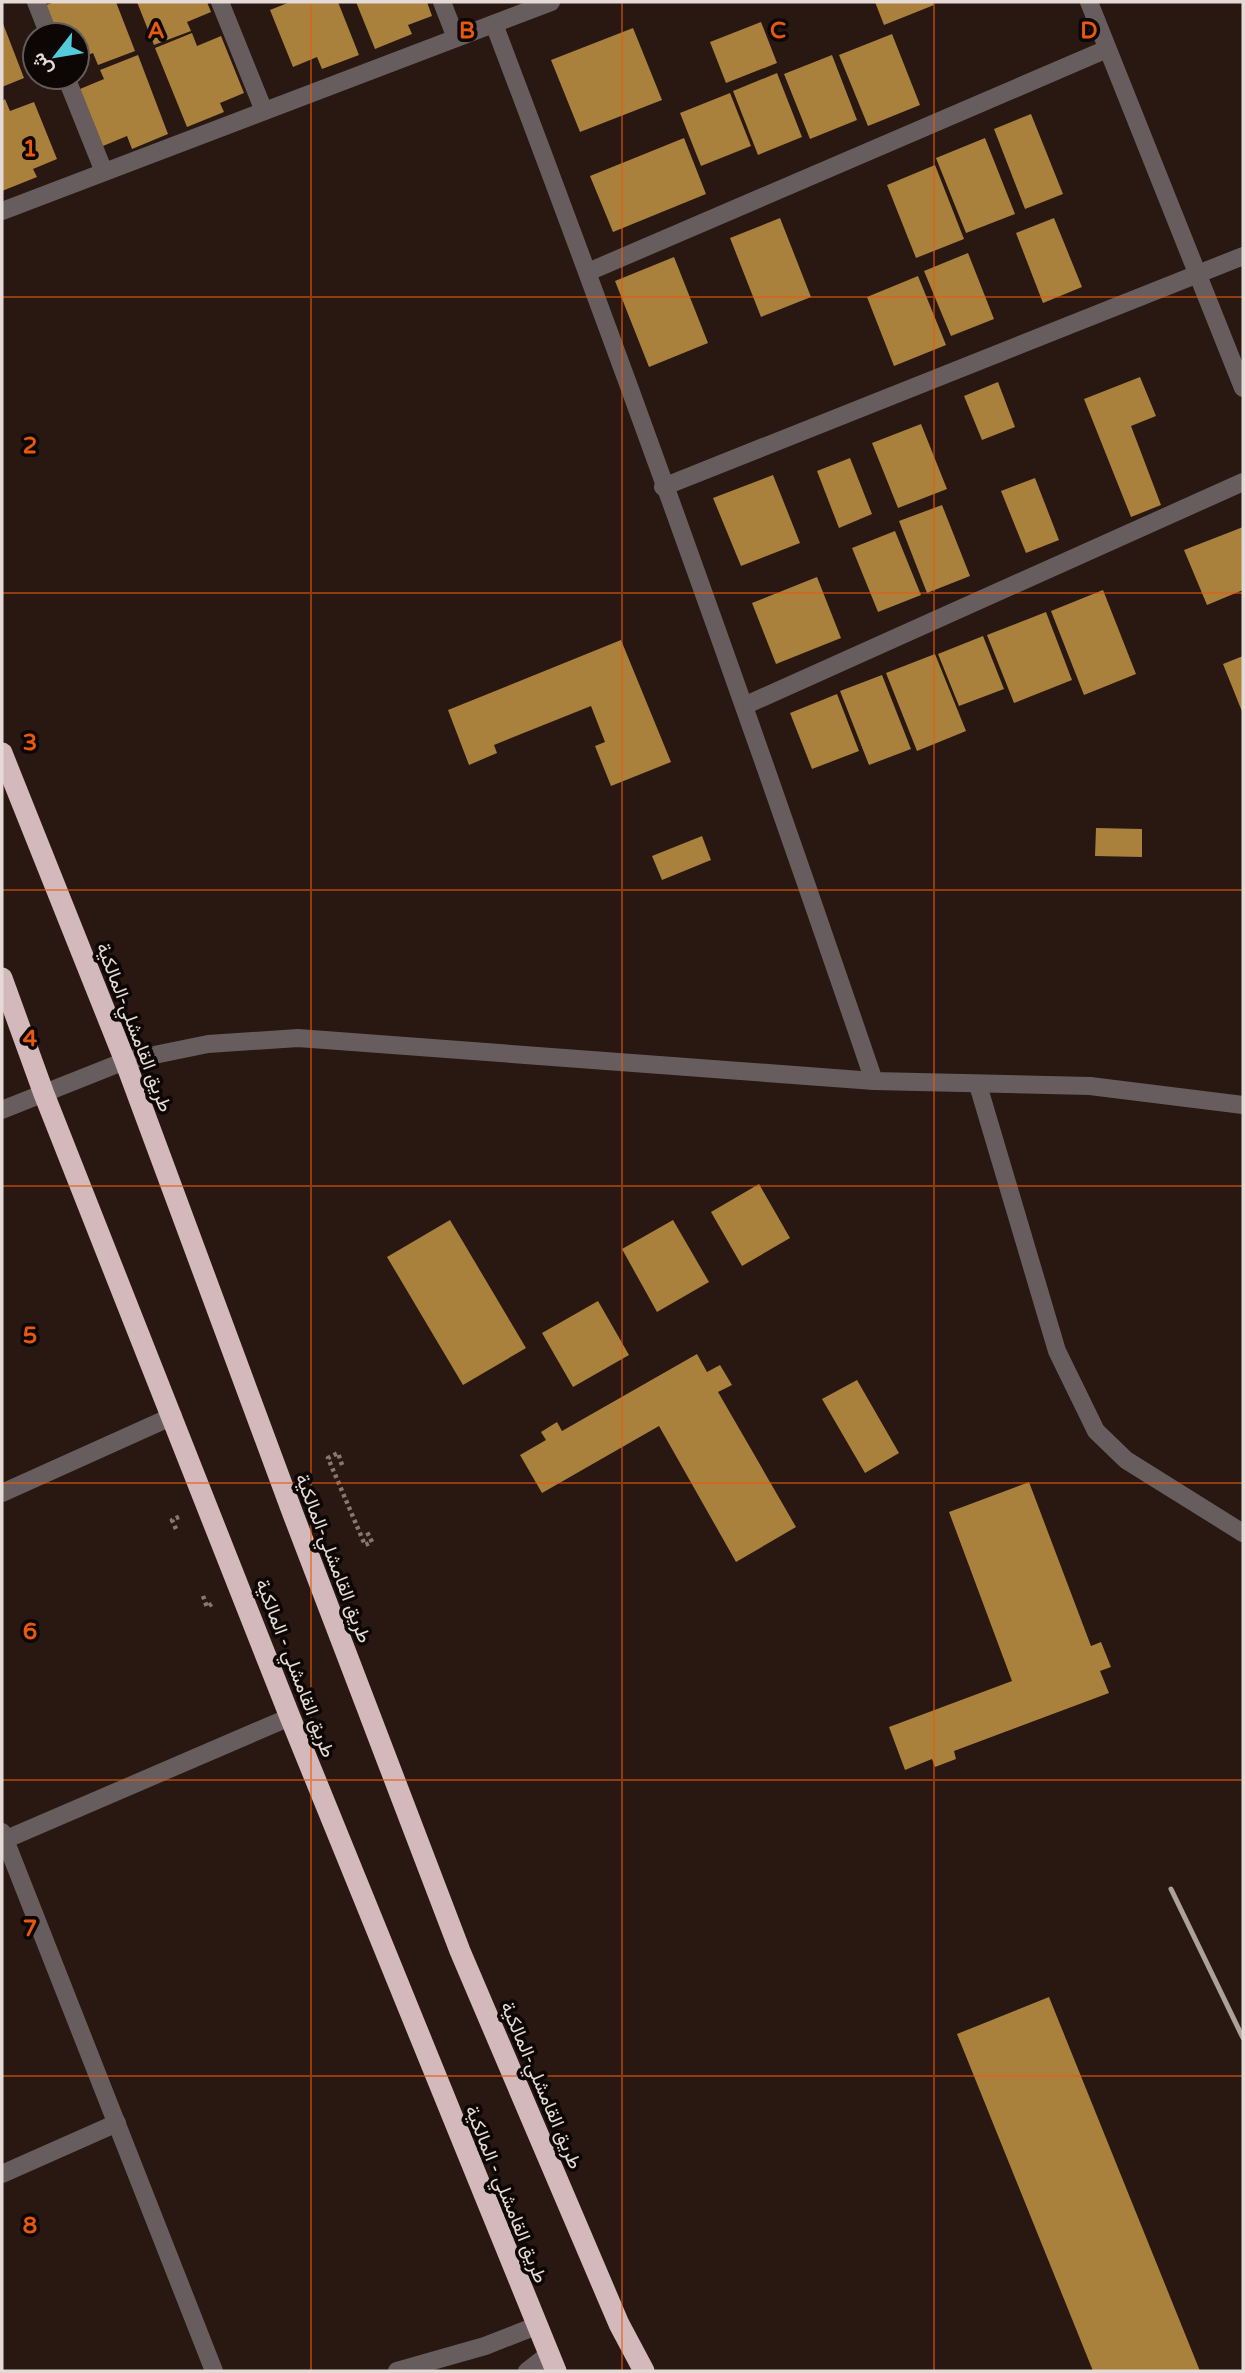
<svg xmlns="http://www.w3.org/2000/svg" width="1245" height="2373" font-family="'Varela Round',Vazirmatn,sans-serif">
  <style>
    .building { fill: #aa803d }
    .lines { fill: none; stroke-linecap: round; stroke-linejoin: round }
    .path { stroke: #857771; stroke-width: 4.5; stroke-dasharray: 3.5 3.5; stroke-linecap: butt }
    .minor { stroke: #685d5e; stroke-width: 18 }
    .highway { stroke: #d3b9bb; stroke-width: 21 }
    .rail { stroke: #ada19b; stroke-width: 5 }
    .grid { fill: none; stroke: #e8590c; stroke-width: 2; stroke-opacity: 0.55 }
    .labels { text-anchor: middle; stroke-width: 7; stroke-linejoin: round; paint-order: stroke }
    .street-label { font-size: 19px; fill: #e5dad5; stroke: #0c0604 }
    .grid-label { font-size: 23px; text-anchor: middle; font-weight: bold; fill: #e8590c; stroke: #0c0604; stroke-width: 7; stroke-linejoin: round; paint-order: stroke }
  </style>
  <rect width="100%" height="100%" fill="#281811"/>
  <!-- building -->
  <g class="building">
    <polygon points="55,2 116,2 135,51 98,65 93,53 77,59 77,35 58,35 46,5"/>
    <polygon points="137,2 207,2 211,12 187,22 191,31 154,45"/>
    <polygon points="290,2 338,2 359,55 322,69 317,57 293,67 270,10"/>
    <polygon points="356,2 427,2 432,16 408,25 412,34 375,49"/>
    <polygon points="875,2 932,2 934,5 884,25"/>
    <polygon points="2,21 24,78 2,87"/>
    <polygon points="761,22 777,63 726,83 710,42"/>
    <polygon points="633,28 662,100 580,132 551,60"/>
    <polygon points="192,33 197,46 221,36 244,93 220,103 224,112 187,127 155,48"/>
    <polygon points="892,34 920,105 868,126 839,55"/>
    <polygon points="138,55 168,134 132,149 127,136 103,146 80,89 104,79 100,70"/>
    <polygon points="832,55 857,120 810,139 784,74"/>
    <polygon points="777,73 802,137 758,155 733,91"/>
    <polygon points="730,93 751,146 701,166 680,113"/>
    <polygon points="5,99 10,111 34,102 57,159 33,169 37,177 2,191 2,101"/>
    <polygon points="1031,114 1063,194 1025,209 994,129"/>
    <polygon points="684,138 706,194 613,232 590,176"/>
    <polygon points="985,138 1015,214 966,233 936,158"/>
    <polygon points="935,165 964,239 916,258 887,185"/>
    <polygon points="780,218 811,297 761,317 730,238"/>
    <polygon points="1054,218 1082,287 1043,303 1016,233"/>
    <polygon points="968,253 994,319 951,336 924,271"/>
    <polygon points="674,257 708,343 649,367 615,281"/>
    <polygon points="918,276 946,345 894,366 867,297"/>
    <polygon points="1140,377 1156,416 1131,426 1161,505 1131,517 1084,399"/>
    <polygon points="998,382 1015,427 982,440 964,396"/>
    <polygon points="921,424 947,489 898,508 872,443"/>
    <polygon points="850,458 872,514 839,528 817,471"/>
    <polygon points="773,475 800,543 741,566 713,498"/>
    <polygon points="1035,478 1059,540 1026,553 1001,491"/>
    <polygon points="942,505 970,576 927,593 899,521"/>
    <polygon points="1243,527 1243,590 1207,605 1184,550"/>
    <polygon points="895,531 921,595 878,612 852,548"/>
    <polygon points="817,577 841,638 776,664 752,603"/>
    <polygon points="1103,590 1136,674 1084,695 1051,611"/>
    <polygon points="1046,612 1072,680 1014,703 987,635"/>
    <polygon points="983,636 1004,689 959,706 938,654"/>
    <polygon points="621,640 671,762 611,786 595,746 605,742 591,706 494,745 497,753 469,765 448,710"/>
    <polygon points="935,654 966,731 917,751 886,673"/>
    <polygon points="1243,656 1243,714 1223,664"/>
    <polygon points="882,675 911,749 869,765 840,691"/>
    <polygon points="837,694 859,751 812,769 790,713"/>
    <polygon points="1096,828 1142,829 1142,857 1095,856"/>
    <polygon points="702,836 711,860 662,880 652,856"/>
    <polygon points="759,1184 790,1238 742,1266 711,1212"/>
    <polygon points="450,1220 526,1348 463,1385 387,1257"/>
    <polygon points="673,1220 709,1282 657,1312 622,1249"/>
    <polygon points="598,1301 629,1355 573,1387 542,1333"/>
    <polygon points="697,1354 707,1372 720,1365 732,1385 718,1392 796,1527 736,1562 659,1426 542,1493 520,1455 546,1440 541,1432 557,1422 562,1431"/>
    <polygon points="857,1380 899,1453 865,1473 822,1399"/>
    <polygon points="1029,1482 1091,1646 1101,1642 1111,1667 1100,1671 1109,1693 954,1751 956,1759 935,1767 932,1759 905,1770 889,1727 1012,1681 949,1512"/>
    <polygon points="1049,1997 1200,2371 1093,2371 957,2034"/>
  </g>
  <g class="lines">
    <!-- path -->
    <g class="path">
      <polyline points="342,1465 338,1453 328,1458 365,1545 372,1542 366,1530"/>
      <polyline points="176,1529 172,1520 181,1516"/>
      <polyline points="203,1596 207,1607 213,1603"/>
    </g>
    <!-- minor -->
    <g class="minor">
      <polyline points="36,2 49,35"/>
      <polyline points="220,2 264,111"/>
      <polyline points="442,2 456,38"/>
      <polyline points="1089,2 1243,388"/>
      <path d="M 494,24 C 627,374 753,726 874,1081"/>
      <polyline points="66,77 104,172"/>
      <polyline points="2,211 551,2"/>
      <polyline points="588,272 1107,49"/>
      <polyline points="663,487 1243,256"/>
      <polyline points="746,705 1243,482"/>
      <polyline points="978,1085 1057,1351 1096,1431 1126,1460 1243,1533"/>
      <polyline points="2,1110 125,1061 208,1044 298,1038 874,1081 1090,1086 1243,1105"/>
      <polyline points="2,1493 173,1416"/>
      <polyline points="2,1832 214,2371"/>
      <polyline points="2,1841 290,1717"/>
      <polyline points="2,2174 117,2123"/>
      <polyline points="397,2371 485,2346 536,2326"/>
      <polyline points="527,2371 549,2354"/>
    </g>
    <!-- highway -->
    <g class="highway">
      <polyline points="2,753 125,1061 293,1514 460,1951 619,2324 644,2371"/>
      <polyline points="2,978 44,1094 290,1717 556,2371"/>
    </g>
    <!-- rail -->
    <polyline class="rail" points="1171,1889 1243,2038"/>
  </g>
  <!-- grid -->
  <path class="grid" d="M 311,2 L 311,2371M 622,2 L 622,2371M 934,2 L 934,2371M 2,297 L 1243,297M 2,593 L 1243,593M 2,890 L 1243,890M 2,1186 L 1243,1186M 2,1483 L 1243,1483M 2,1780 L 1243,1780M 2,2076 L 1243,2076"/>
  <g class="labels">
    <!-- street labels -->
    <g class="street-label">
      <text transform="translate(135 1027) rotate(69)" y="7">طريق القامشلي-المالكية</text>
      <text transform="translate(334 1558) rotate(69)" y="7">طريق القامشلي-المالكية</text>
      <text transform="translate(296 1668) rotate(69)" y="7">طريق القامشلي - المالكية</text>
      <text transform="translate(542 2085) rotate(67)" y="7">طريق القامشلي-المالكية</text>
      <text transform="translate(507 2194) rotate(68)" y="7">طريق القامشلي - المالكية</text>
    </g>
  </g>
  <g class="grid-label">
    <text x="156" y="38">A</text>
    <text x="467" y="38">B</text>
    <text x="778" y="38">C</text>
    <text x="1089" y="38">D</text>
    <text x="30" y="156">1</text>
    <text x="30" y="453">2</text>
    <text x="30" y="750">3</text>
    <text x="30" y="1046">4</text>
    <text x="30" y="1343">5</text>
    <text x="30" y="1639">6</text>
    <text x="30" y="1936">7</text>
    <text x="30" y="2233">8</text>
  </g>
  <!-- border -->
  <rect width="1245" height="2373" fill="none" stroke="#e5dad5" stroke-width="7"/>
  <!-- north arrow -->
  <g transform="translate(56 56) rotate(239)"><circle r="33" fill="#0c0604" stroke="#635b58" stroke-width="2"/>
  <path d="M0-5L12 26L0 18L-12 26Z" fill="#53cbdb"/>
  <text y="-10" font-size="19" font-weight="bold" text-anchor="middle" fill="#e5dad5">ش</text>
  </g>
</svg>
